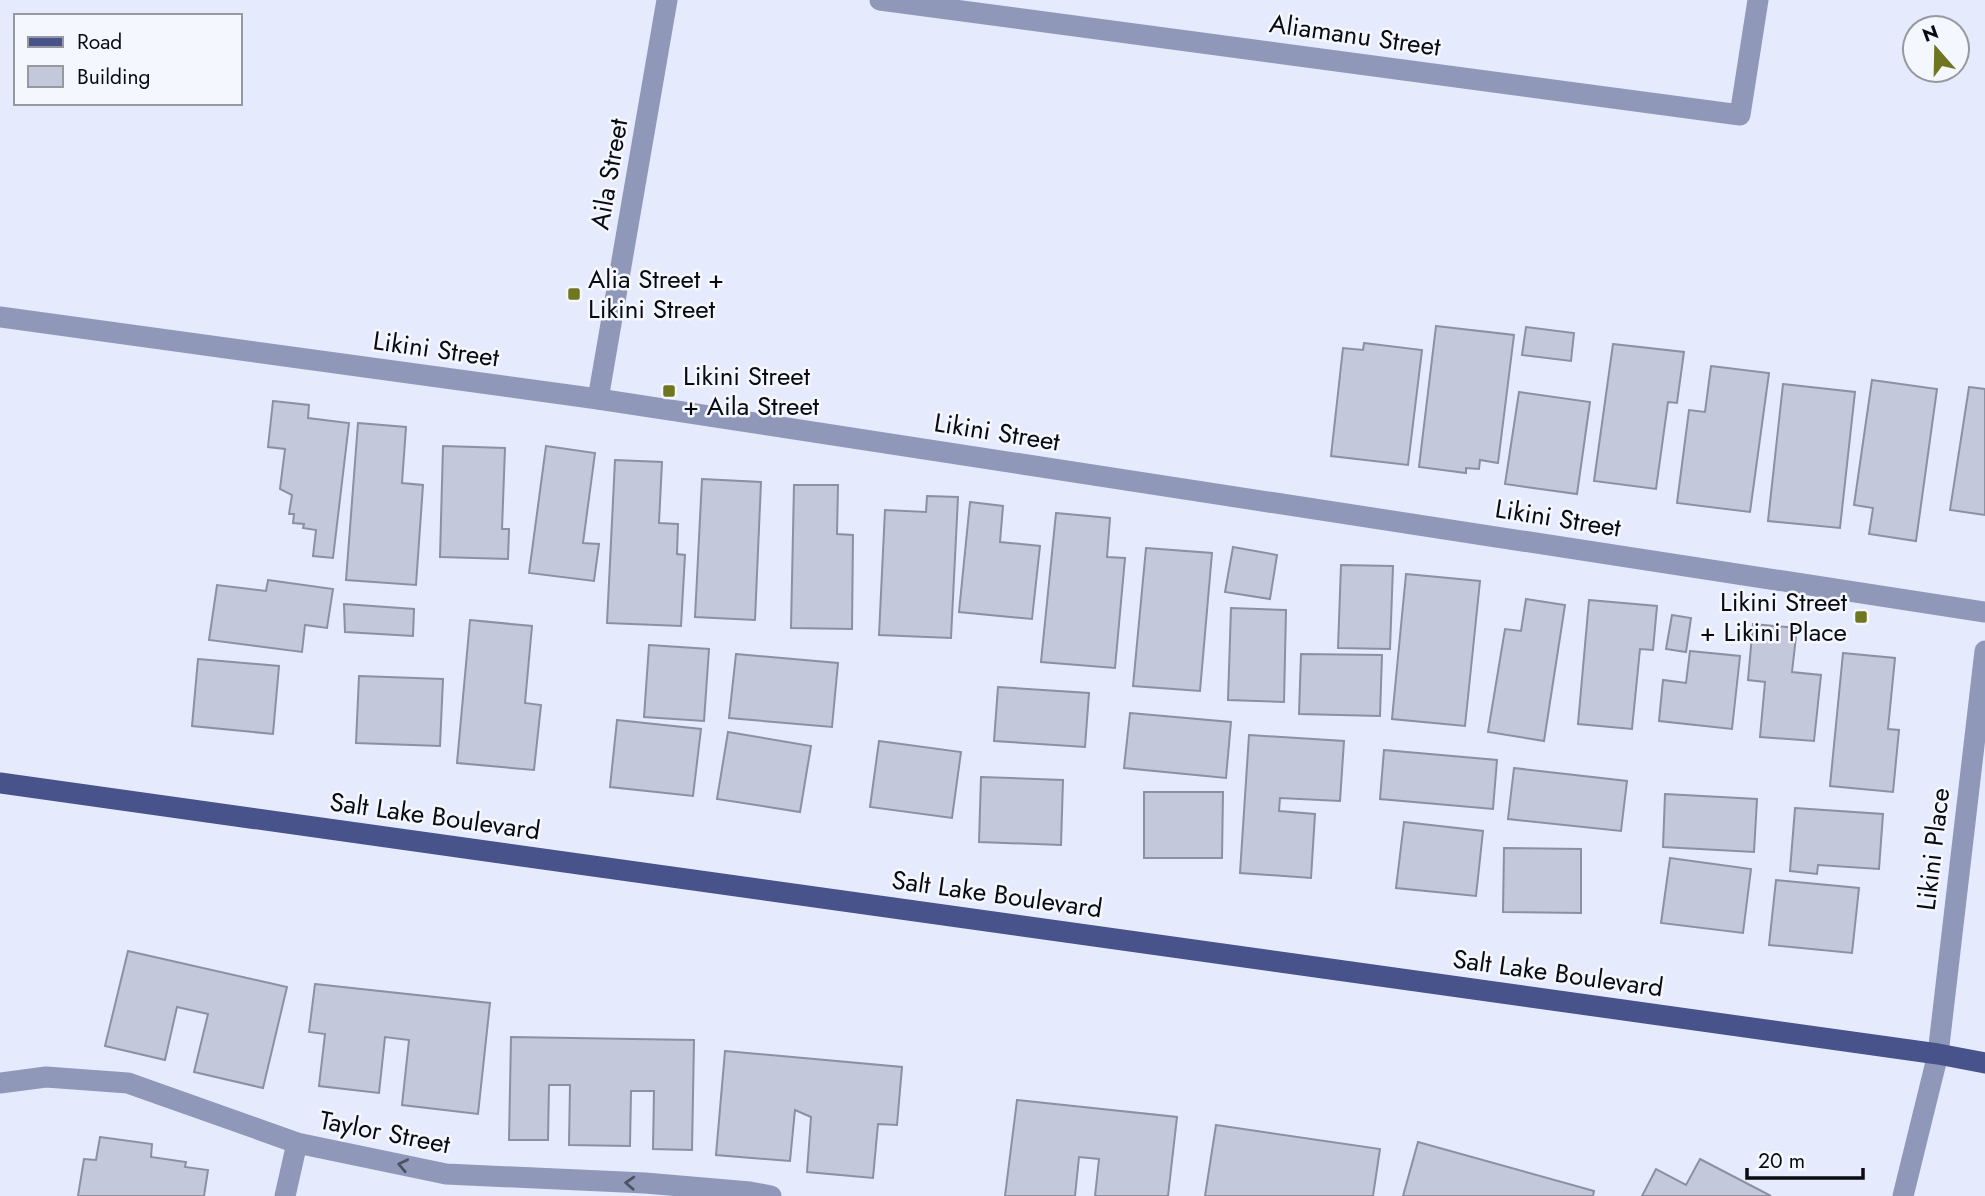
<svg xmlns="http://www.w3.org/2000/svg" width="1985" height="1196" font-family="Jost,sans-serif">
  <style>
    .building { fill: #c3c8da; stroke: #8c90a1; stroke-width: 2 }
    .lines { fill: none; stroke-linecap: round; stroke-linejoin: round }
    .minor { stroke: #8f98b8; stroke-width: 21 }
    .major { stroke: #48528b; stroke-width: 21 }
    .oneway { stroke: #4c5264 }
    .poi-dot { fill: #6e7620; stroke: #f5f7ff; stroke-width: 2.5 }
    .labels { text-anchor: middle; stroke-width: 5; stroke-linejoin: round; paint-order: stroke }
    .street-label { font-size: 26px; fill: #0a0b11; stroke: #f5f7ff }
    .poi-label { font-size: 26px; fill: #0a0b11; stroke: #f5f7ff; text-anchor: start }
  </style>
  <rect width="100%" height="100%" fill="#e5eafc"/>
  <!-- building -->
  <g class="building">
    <polygon points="1436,326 1514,335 1498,463 1480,460 1479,469 1466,468 1466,473 1419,467"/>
    <polygon points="1526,327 1574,333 1571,361 1522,355"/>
    <polygon points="1364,343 1422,350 1408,465 1331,456 1343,348 1363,350"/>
    <polygon points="1613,344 1684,352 1677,403 1668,402 1656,489 1594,481"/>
    <polygon points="1711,366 1769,373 1750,512 1677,503 1689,410 1705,412"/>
    <polygon points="1872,380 1937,389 1916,541 1869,534 1873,508 1854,505"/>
    <polygon points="1783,384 1855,392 1840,528 1768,521"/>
    <polygon points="1969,387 1985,389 1985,515 1950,510"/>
    <polygon points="1519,392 1590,402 1577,494 1505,484"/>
    <polygon points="273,401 309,405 308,418 349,423 333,558 313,556 316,530 303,528 304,524 293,523 294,514 289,514 292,495 280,489 285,449 268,447"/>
    <polygon points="358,423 406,427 402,483 423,485 416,585 346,580"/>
    <polygon points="443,446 505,448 502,529 509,529 508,559 440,557"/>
    <polygon points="546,446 595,453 583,543 599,544 594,581 529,573"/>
    <polygon points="615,460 662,462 659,523 678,524 677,554 685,555 681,626 607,623"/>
    <polygon points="702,479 761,482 755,620 695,617"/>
    <polygon points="794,485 838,485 837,534 853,535 852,629 791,628"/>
    <polygon points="927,496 958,497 951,638 879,635 885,510 926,512"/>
    <polygon points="970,502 1003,506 1000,542 1040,546 1032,619 959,612"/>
    <polygon points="1056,513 1110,518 1107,557 1125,558 1115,668 1041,662"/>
    <polygon points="1233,547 1277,555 1270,599 1225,592"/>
    <polygon points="1146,548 1212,553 1200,691 1133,686"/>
    <polygon points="1341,565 1393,566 1390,649 1338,648"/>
    <polygon points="1406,574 1480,581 1465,726 1392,719"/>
    <polygon points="268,580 333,589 327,628 305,625 302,652 209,640 217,585 266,591"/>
    <polygon points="1526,599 1565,605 1544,741 1488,732 1505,629 1521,631"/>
    <polygon points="1589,600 1657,606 1653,650 1640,649 1632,729 1578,724"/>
    <polygon points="344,604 414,609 413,636 345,632"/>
    <polygon points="1231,608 1286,610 1284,702 1228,700"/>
    <polygon points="1672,615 1691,618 1686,652 1666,649"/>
    <polygon points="470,620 532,626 525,703 541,705 534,770 457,763"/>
    <polygon points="1753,624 1797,628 1792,672 1821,675 1814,741 1760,737 1765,682 1748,680"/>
    <polygon points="649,645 709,649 704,721 644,717"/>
    <polygon points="1690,651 1740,656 1732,729 1659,721 1663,680 1686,683"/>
    <polygon points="1843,653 1895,658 1888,729 1899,730 1893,792 1830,786"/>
    <polygon points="736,654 838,663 832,727 729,718"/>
    <polygon points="1301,654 1382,655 1380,716 1299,714"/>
    <polygon points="198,659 279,666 273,734 192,726"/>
    <polygon points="359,676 443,679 440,746 356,743"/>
    <polygon points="998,687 1089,693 1085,747 994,741"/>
    <polygon points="1130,713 1231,722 1226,778 1124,768"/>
    <polygon points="617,720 701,729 693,796 610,787"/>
    <polygon points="728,732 811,746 800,812 717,799"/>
    <polygon points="1249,735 1344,741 1340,801 1280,798 1279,811 1315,814 1311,878 1240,873"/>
    <polygon points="879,741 961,752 952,818 870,807"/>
    <polygon points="1384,750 1497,760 1493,809 1380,799"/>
    <polygon points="1514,768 1627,781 1621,831 1508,819"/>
    <polygon points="981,777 1063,780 1061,845 979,842"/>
    <polygon points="1144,792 1223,792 1222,858 1144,858"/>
    <polygon points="1665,794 1757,799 1754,852 1663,847"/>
    <polygon points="1795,808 1883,814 1879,869 1818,865 1817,874 1790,871"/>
    <polygon points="1404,822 1483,831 1476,896 1396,888"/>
    <polygon points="1504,848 1581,849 1581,913 1503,912"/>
    <polygon points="1670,858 1751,869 1743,933 1661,923"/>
    <polygon points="1776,880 1859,888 1852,953 1769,945"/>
    <polygon points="128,951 287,987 263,1088 194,1072 208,1014 177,1007 165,1060 105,1046"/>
    <polygon points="315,984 490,1003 478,1114 402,1105 409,1040 385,1037 379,1093 319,1086 325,1034 309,1032"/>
    <polygon points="511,1037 694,1040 692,1150 653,1149 654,1091 631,1091 630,1146 569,1145 570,1085 549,1085 548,1140 509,1140"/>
    <polygon points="725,1051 902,1067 897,1125 878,1124 873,1178 807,1172 811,1117 795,1110 790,1161 716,1155"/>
    <polygon points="1017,1100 1177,1117 1168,1196 1095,1196 1099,1159 1079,1157 1075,1196 1005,1196"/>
    <polygon points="1216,1125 1380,1149 1373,1196 1205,1196"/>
    <polygon points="100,1137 152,1144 151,1157 186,1162 185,1167 208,1170 204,1196 78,1196 84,1159 96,1160"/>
    <polygon points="1418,1142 1594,1191 1593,1196 1403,1196"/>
    <polygon points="1700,1159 1771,1196 1642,1196 1656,1169 1686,1185"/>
  </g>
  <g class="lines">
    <!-- minor -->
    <g class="minor">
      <polyline points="880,0 1740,115 1758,0"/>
      <polyline points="0,317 598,399 1985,612"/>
      <polyline points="598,399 667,0"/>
      <polyline points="0,1083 46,1077 128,1083 297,1143 446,1174 645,1183 750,1192 771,1196"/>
      <polyline points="285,1196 297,1143"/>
      <polyline points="1903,1196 1938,1054 1985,651"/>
    </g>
    <!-- major -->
    <polyline class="major" points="0,783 1938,1054 1985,1063"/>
  </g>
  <!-- one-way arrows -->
  <defs><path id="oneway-chevron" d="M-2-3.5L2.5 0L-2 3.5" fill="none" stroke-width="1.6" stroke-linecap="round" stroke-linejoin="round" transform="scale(1.75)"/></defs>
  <g class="oneway">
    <use href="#oneway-chevron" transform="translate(403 1165) rotate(-168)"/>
    <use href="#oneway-chevron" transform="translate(630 1183) rotate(-177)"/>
  </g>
  <!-- markers -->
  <g class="poi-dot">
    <rect x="567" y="287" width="14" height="14" rx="3.5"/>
    <rect x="662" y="384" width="14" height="14" rx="3.5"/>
    <rect x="1854" y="610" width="14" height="14" rx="3.5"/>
  </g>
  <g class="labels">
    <!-- street labels -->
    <g class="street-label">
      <text transform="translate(1355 35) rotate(8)" y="9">Aliamanu Street</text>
      <text transform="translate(609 174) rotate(-80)" y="9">Aila Street</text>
      <text transform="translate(436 349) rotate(8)" y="9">Likini Street</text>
      <text transform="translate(997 432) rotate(9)" y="9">Likini Street</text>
      <text transform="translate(1558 518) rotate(9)" y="9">Likini Street</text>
      <text transform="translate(435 816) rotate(8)" y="9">Salt Lake Boulevard</text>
      <text transform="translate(1933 849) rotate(-83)" y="9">Likini Place</text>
      <text transform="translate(997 894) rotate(8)" y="9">Salt Lake Boulevard</text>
      <text transform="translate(1558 973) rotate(8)" y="9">Salt Lake Boulevard</text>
      <text transform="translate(385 1132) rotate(11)" y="9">Taylor Street</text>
    </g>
    <!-- poi labels -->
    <g class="poi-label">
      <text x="588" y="288">Alia Street +<tspan x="588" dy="30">Likini Street</tspan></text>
      <text x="683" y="385">Likini Street<tspan x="683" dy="30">+ Aila Street</tspan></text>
      <text x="1847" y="611" text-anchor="end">Likini Street<tspan x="1847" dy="30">+ Likini Place</tspan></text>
    </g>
  </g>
  <!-- legend -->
  <rect x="14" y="14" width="228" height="91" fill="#f5f7ff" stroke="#9799a0" stroke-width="2"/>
  <rect x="28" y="37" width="35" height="10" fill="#48528b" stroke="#9799a0" stroke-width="2"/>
  <text x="77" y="49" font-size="21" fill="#0a0b11">Road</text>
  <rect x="28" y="66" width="35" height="21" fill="#c3c8da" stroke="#9799a0" stroke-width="2"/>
  <text x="77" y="84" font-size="21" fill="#0a0b11">Building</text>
  <!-- north arrow -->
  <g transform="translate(1936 49) rotate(340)"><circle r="33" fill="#f5f7ff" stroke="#9799a0" stroke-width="2"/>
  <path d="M0-5L12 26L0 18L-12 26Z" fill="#6e7620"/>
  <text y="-10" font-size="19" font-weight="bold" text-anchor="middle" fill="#0a0b11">N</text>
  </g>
  <!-- scale -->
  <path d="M1747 1168v10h116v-10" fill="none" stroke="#0a0b11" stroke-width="3.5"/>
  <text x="1758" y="1168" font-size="21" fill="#0a0b11" stroke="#f5f7ff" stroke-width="5" paint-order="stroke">20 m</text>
</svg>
